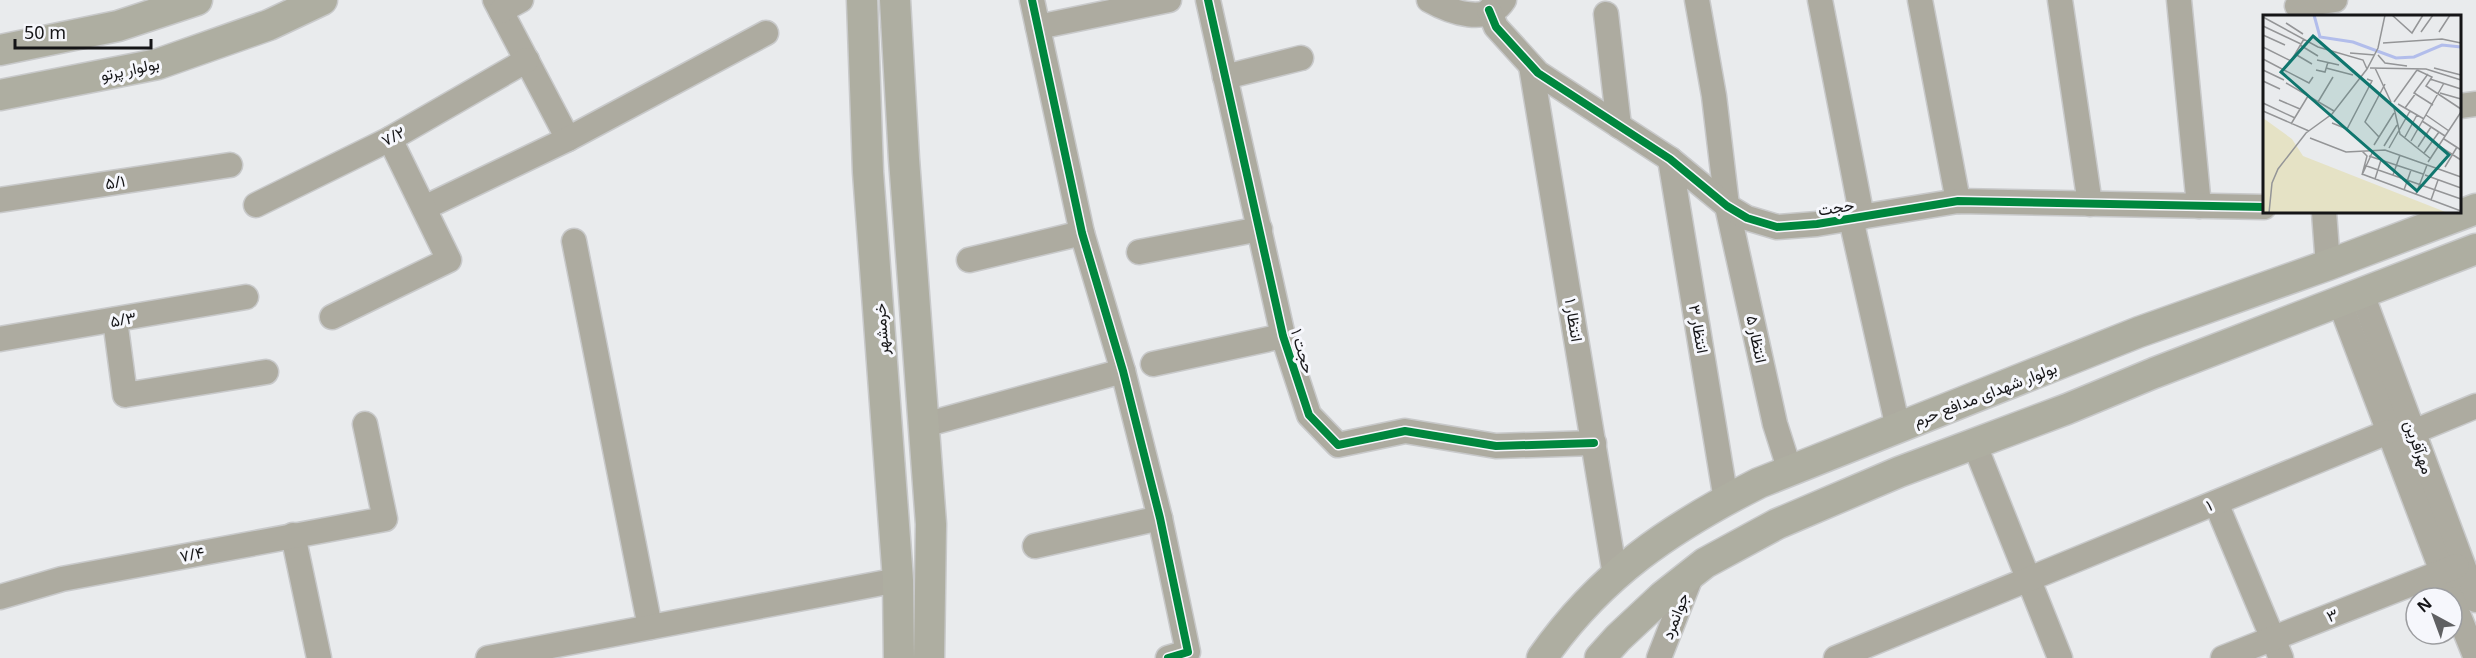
<svg xmlns="http://www.w3.org/2000/svg" width="2476" height="658" font-family="'Noto Sans',Vazirmatn,sans-serif">
  <style>
    .lines { fill: none; stroke-linecap: round; stroke-linejoin: round }
    .minor-casing { stroke: #c8c9ca; stroke-width: 27 }
    .major-casing { stroke: #c8c9ca; stroke-width: 33 }
    .minor { stroke: #adaba0; stroke-width: 24 }
    .major { stroke: #aeaea1; stroke-width: 30 }
    .cycleway-casing { stroke: #f6f7fc; stroke-width: 11 }
    .cycleway { stroke: #00873e; stroke-width: 8 }
    .labels { text-anchor: middle; stroke-width: 6; stroke-linejoin: round; paint-order: stroke }
    .street-label { font-size: 16px; fill: #151517; stroke: #f6f7fc }
    .inset-river { fill: none; stroke: #b2bdeb; stroke-width: 3 }
    .inset-road { fill: none; stroke: #949597; stroke-width: 1.5 }
    .view { fill: #0f766e; fill-opacity: 0.15; stroke: #0f766e; stroke-width: 3 }
    .inset-edge { fill: none; stroke: #151517; stroke-width: 3 }
  </style>
  <rect width="100%" height="100%" fill="#e9ebed"/>
  <g class="lines">
    <defs>
      <g id="minor">
        <polyline points="495,0 568,139"/>
        <polyline points="1032,0 1082,233 1123,371 1160,518 1188,652 1168,658"/>
        <polyline points="1208,0 1283,336 1309,415 1338,445 1405,431 1496,446 1594,443"/>
        <path d="M 1429,0 C 1450,12 1488,26 1504,0"/>
        <polyline points="1697,0 1714,96 1727,206 1775,424 1790,471"/>
        <polyline points="1820,0 1862,217"/>
        <polyline points="1920,0 1958,201"/>
        <polyline points="2060,0 2090,204"/>
        <polyline points="2179,0 2199,206"/>
        <polyline points="2297,6 2335,0"/>
        <polyline points="1489,10 1496,27 1538,73 1670,159 1727,206 1747,218 1777,227 1817,224 1958,201 2264,207"/>
        <polyline points="501,11 521,0"/>
        <polyline points="1606,14 1619,126"/>
        <polyline points="1038,27 1169,0"/>
        <polyline points="1531,66 1615,575"/>
        <polyline points="1225,77 1301,58"/>
        <polyline points="2460,106 2476,104"/>
        <polyline points="1670,159 1726,500"/>
        <polyline points="0,200 230,165"/>
        <polyline points="256,205 390,139 527,60"/>
        <polyline points="424,208 568,139 766,33"/>
        <polyline points="2324,212 2328,265"/>
        <polyline points="1851,219 1898,428"/>
        <polyline points="574,241 650,627"/>
        <polyline points="1139,252 1260,229"/>
        <polyline points="969,260 1082,233"/>
        <polyline points="2362,294 2476,600"/>
        <polyline points="2340,303 2452,598"/>
        <polyline points="332,317 449,260 390,139"/>
        <polyline points="115,320 125,395 266,372"/>
        <polyline points="0,339 246,297"/>
        <polyline points="1153,364 1283,336"/>
        <polyline points="924,425 1123,371"/>
        <polyline points="2413,432 2476,406"/>
        <polyline points="1974,443 2060,658"/>
        <polyline points="2216,503 2281,658"/>
        <polyline points="293,535 319,658"/>
        <polyline points="1035,546 1160,518"/>
        <polyline points="0,597 62,579 385,519 365,424"/>
        <polyline points="2452,599 2476,658"/>
        <polyline points="488,658 898,580"/>
        <polyline points="1659,658 1692,574"/>
        <polyline points="1836,658 2388,432"/>
        <polyline points="2223,658 2457,566"/>
      </g>
      <g id="major">
        <polyline points="862,0 868,172 898,580 899,658"/>
        <polyline points="895,0 904,159 931,524 929,658"/>
        <polyline points="0,50 118,26 197,0"/>
        <polyline points="0,95 158,64 269,25 322,0"/>
        <path d="M 1542,658 C 1600,575 1670,528 1759,483 L 2139,332 L 2328,265 L 2476,209"/>
        <polyline points="1600,658 1618,638 1663,596 1705,563 1777,524 1899,472 2067,409 2154,373 2476,249"/>
      </g>
    </defs>
    <!-- minor casing -->
    <use href="#minor" class="minor-casing"/>
    <!-- major casing -->
    <use href="#major" class="major-casing"/>
    <!-- minor -->
    <use href="#minor" class="minor"/>
    <!-- major -->
    <use href="#major" class="major"/>
    <defs>
      <g id="cycleway">
        <polyline points="1032,0 1082,233 1123,371 1160,518 1188,652 1168,658"/>
        <polyline points="1208,0 1283,336 1309,415 1338,445 1405,431 1496,446 1594,443"/>
        <polyline points="1489,10 1496,27 1538,73 1670,159 1727,206 1747,218 1777,227 1817,224 1958,201 2264,207"/>
      </g>
    </defs>
    <!-- cycleway casing -->
    <use href="#cycleway" class="cycleway-casing"/>
    <!-- cycleway -->
    <use href="#cycleway" class="cycleway"/>
  </g>
  <g class="labels">
    <!-- street labels -->
    <g class="street-label">
      <text transform="translate(130 69) rotate(-12)" y="6">بولوار پرتو</text>
      <text transform="translate(393 136) rotate(-28)" y="6">۷/۲</text>
      <text transform="translate(115 182) rotate(-9)" y="6">۵/۱</text>
      <text transform="translate(1836 207) rotate(-9)" y="6">حجت</text>
      <text transform="translate(123 319) rotate(-10)" y="6">۵/۳</text>
      <text transform="translate(1574 320) rotate(81)" y="6">انتظار ۱</text>
      <text transform="translate(881 329) rotate(-94)" y="6">خرمشهر</text>
      <text transform="translate(1699 329) rotate(80)" y="6">انتظار ۳</text>
      <text transform="translate(1757 339) rotate(78)" y="6">انتظار ۵</text>
      <text transform="translate(1303 351) rotate(73)" y="6">حجت ۱</text>
      <text transform="translate(1985 394) rotate(-21)" y="6">بولوار شهدای مدافع حرم</text>
      <text transform="translate(2419 447) rotate(70)" y="6">مهرآفرین</text>
      <text transform="translate(2209 505) rotate(-22)" y="6">۱</text>
      <text transform="translate(192 554) rotate(-11)" y="6">۷/۴</text>
      <text transform="translate(2332 615) rotate(-21)" y="6">۳</text>
      <text transform="translate(1675 616) rotate(-69)" y="6">جوانمرد</text>
    </g>
  </g>
  <!-- overview -->
  <g transform="translate(2263 15)">
    <rect width="198" height="198" fill="#e9ebed"/>
    <path d="M 0,103 L 29,124 L 40,141 L 185,198 L 0,198 Z" fill="#e5e2c5"/>
    <path class="inset-river" d="M 51,0 L 57,22 L 90,27 L 133,43 L 151,42 L 179,30 L 198,32"/>
    <path class="inset-road" d="M 129,0 L 149,18 L 160,0M 0,2 L 55,32 L 100,45 L 104,54M 23,8 L 40,19M 0,11 L 38,29M 158,17 L 170,0M 176,17 L 187,0M 0,20 L 22,30M 120,28 L 179,24 L 198,28M 37,30 L 55,41M 0,32 L 28,46 L 41,24M 87,38 L 112,40M 32,39 L 49,49M 115,40 L 122,48 L 144,51M 0,44 L 46,68 L 50,62M 54,45 L 76,50M 63,53 L 90,60M 107,53 L 163,54 L 198,65M 112,53 L 128,87M 171,53 L 198,60M 0,55 L 21,65M 53,55 L 62,57 L 65,47M 154,55 L 169,62 L 163,71 L 198,94M 165,59 L 151,78 L 170,90M 167,64 L 198,74M 0,66 L 17,74M 23,68 L 71,96M 177,78 L 198,84M 16,85 L 37,94M 55,87 L 70,62M 131,87 L 154,55M 0,88 L 32,103M 135,89 L 161,104M 131,93 L 137,119 L 168,144M 142,93 L 153,78M 0,96 L 46,116M 163,100 L 186,116M 159,106 L 182,121M 69,108 L 84,114 L 109,66 L 104,64M 28,109 L 45,81M 116,122 L 102,107 L 122,69M 142,122 L 154,100M 47,123 L 83,137 L 122,135 L 198,162M 181,124 L 198,135M 148,126 L 181,68M 111,130 L 131,98M 121,131 L 134,110M 176,131 L 198,145M 155,132 L 168,112M 126,133 L 147,96M 99,136 L 104,141 L 99,160 L 110,136M 161,138 L 176,117M 106,141 L 160,159M 165,147 L 198,97M 101,150 L 198,184M 182,152 L 194,132M 99,159 L 198,196M 130,160 L 137,140M 162,160 L 198,173M 112,164 L 118,145M 141,175 L 148,155M 153,179 L 164,150M 168,185 L 175,165M 6,198 L 9,168 L 15,154 L 43,118 L 69,99 L 104,54 L 115,33 L 122,0"/>
    <path class="view" d="M 50,21 L 186,140 L 154,176 L 18,57 Z"/>
    <rect width="198" height="198" class="inset-edge"/>
  </g>
  <!-- north arrow -->
  <g transform="translate(2434 616) rotate(319)"><circle r="28" fill="#f6f7fc" stroke="#9c9da0" stroke-width="1.5"/>
  <path d="M0-4.5L10 22L0 15L-10 22Z" fill="#5f6062"/>
  <text y="-9" font-size="16" font-weight="bold" text-anchor="middle" fill="#151517">N</text>
  </g>
  <!-- scale -->
  <path d="M15 39v9h136v-9" fill="none" stroke="#151517" stroke-width="3"/>
  <text x="24" y="39" font-size="18" fill="#151517" stroke="#f6f7fc" stroke-width="4.5" paint-order="stroke">50 m</text>
</svg>
